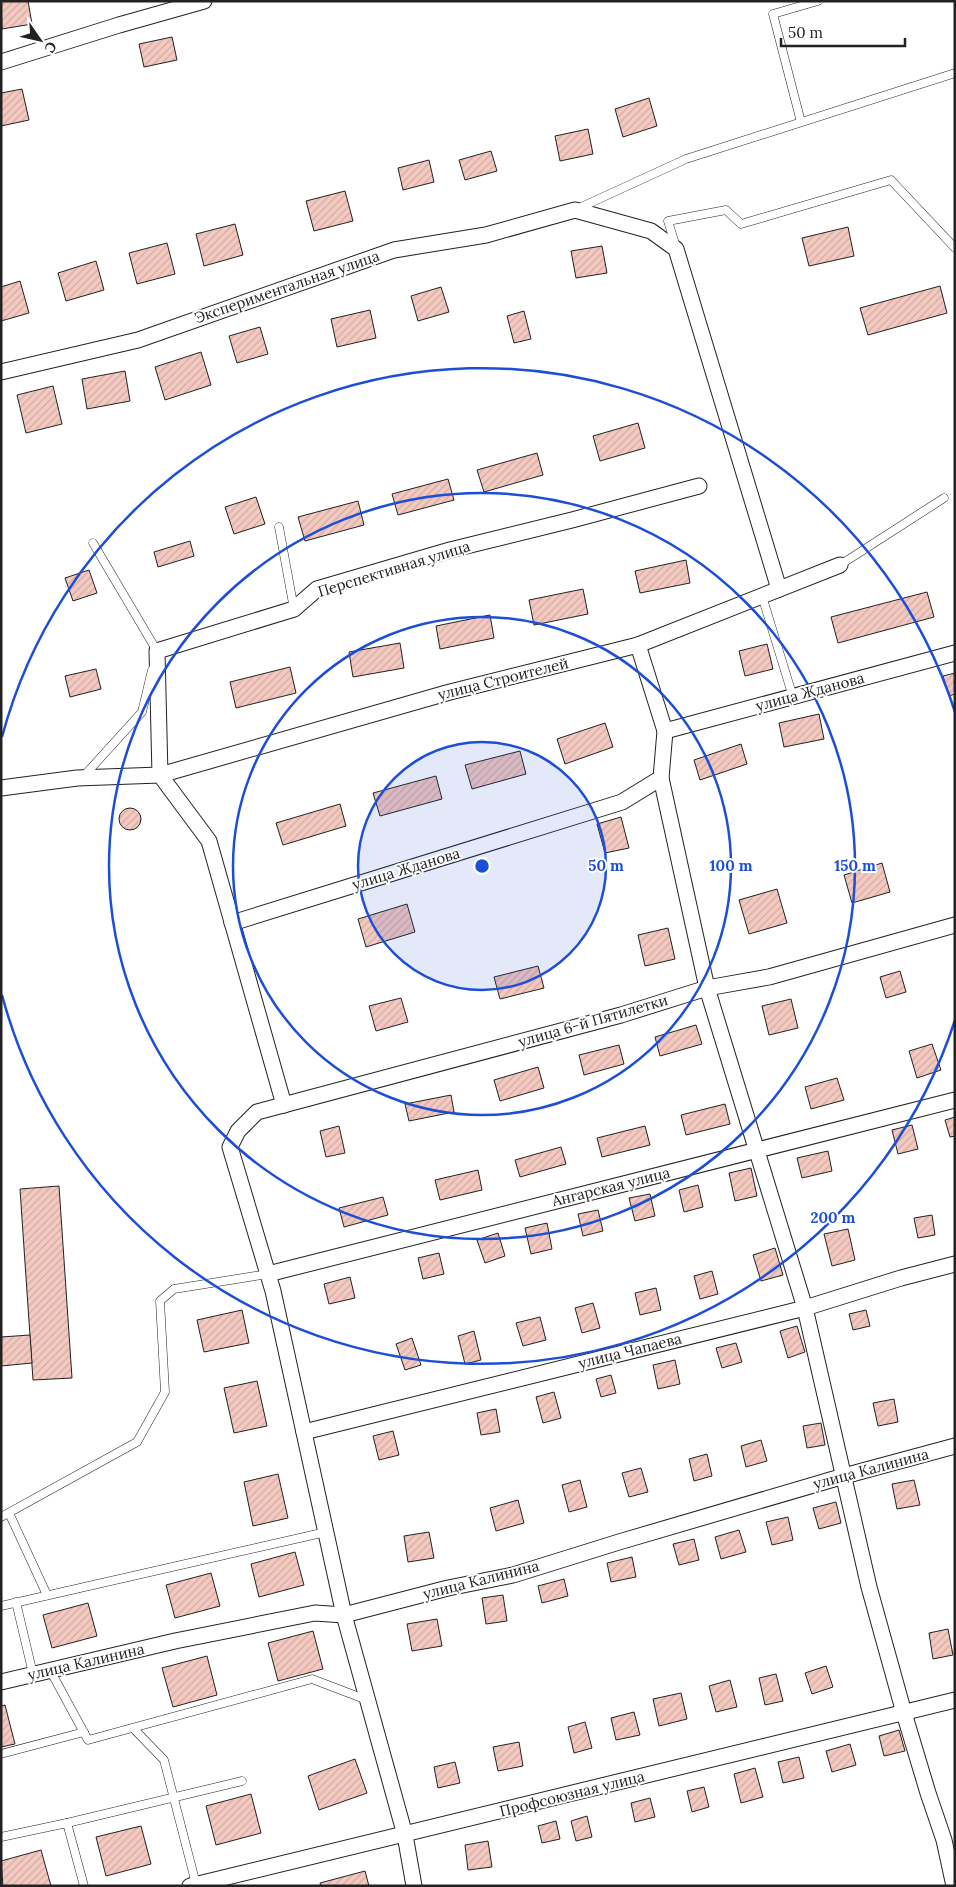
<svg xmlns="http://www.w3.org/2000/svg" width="956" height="1887" font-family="Lora,serif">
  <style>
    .building { fill: url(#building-hatch); stroke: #222 }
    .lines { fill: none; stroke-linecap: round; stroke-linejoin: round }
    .service-casing { stroke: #222; stroke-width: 9 }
    .minor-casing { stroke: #222; stroke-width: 17 }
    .service { stroke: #fff; stroke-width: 8 }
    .minor { stroke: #fff; stroke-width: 15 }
    .ring { fill: none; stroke: #1d4ed8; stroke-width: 2.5 }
    .labels { text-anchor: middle; stroke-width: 4; stroke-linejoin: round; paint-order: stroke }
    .street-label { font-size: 15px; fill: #222; stroke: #fff }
    .centre { fill: #1d4ed8; stroke: #fff; stroke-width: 2.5 }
    .ring-label { font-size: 15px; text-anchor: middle; font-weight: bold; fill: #1d4ed8; stroke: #fff; stroke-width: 4; stroke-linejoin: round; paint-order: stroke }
  </style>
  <defs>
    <pattern id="building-hatch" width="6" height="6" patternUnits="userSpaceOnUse" patternTransform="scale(1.25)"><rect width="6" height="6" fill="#f3c9c0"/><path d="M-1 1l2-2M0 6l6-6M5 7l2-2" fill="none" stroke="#d0aca5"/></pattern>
  </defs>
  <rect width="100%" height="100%" fill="#fff"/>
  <!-- building -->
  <g class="building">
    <polygon points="1,1 28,1 32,24 2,29"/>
    <polygon points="172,37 177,60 144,67 139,44"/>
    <polygon points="22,89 29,120 1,126 1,93"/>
    <polygon points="649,98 657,126 623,137 615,109"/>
    <polygon points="588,129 593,154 560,161 555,136"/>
    <polygon points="491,151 497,171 465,180 459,160"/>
    <polygon points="429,160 434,182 403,190 398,168"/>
    <polygon points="345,191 353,221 314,231 306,201"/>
    <polygon points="235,224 243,255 204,266 196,234"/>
    <polygon points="848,227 854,256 809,266 802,238"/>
    <polygon points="167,243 175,274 137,284 129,253"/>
    <polygon points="602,246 607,273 576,278 571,251"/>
    <polygon points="96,261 104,290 66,301 58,273"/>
    <polygon points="20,281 29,313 1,321 1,287"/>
    <polygon points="940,286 947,313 868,335 860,308"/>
    <polygon points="441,287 449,312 418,321 411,296"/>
    <polygon points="370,310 376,338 337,347 331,319"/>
    <polygon points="524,311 531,339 514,343 507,316"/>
    <polygon points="260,327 268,354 237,363 229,336"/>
    <polygon points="201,352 211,385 165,400 155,367"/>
    <polygon points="125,371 130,401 87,409 82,379"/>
    <polygon points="53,386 62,424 26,433 17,395"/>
    <polygon points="638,423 645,448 600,461 593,436"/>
    <polygon points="537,453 543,475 484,492 477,470"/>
    <polygon points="448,479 454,500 398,515 392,494"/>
    <polygon points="256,497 265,524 234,534 225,507"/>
    <polygon points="358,501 364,525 305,541 298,517"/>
    <polygon points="190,541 194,556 158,567 154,552"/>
    <polygon points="686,560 690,583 640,593 635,571"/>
    <polygon points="89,570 97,593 73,601 65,578"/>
    <polygon points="583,589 588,614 534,625 529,600"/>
    <polygon points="927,592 934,617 838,643 831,617"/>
    <polygon points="490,615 494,638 440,649 436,626"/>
    <polygon points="400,643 404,668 353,677 349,652"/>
    <polygon points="767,644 773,669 745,676 739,651"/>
    <polygon points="290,667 296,693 236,708 230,682"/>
    <polygon points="96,669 101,689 70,697 65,676"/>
    <polygon points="955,673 955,694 949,696 943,676"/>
    <polygon points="819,714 824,739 784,747 779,723"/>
    <polygon points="605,723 613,747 565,764 557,739"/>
    <polygon points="741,744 747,764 700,780 694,760"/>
    <polygon points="520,751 526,774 472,789 465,765"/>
    <polygon points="436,776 442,799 380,816 373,793"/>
    <polygon points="340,804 346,826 283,845 276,823"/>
    <circle cx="130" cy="819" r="11"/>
    <polygon points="621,817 629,848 605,853 597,824"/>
    <polygon points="882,863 890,892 852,903 844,875"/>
    <polygon points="777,889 787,923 749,934 739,900"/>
    <polygon points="407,904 415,932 366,947 358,919"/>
    <polygon points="668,928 675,959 645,966 638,935"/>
    <polygon points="538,966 544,988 500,999 494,977"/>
    <polygon points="900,971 906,992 886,998 880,977"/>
    <polygon points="401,998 408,1022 376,1031 369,1006"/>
    <polygon points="791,999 798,1028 769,1035 762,1006"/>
    <polygon points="696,1025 702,1044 660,1056 655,1037"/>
    <polygon points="932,1044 941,1070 917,1078 909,1051"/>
    <polygon points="619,1045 624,1064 584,1075 579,1055"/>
    <polygon points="538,1067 544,1088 500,1101 494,1080"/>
    <polygon points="837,1078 844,1100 811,1109 805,1087"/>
    <polygon points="451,1095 454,1112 409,1121 405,1104"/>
    <polygon points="725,1104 730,1124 686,1135 681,1115"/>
    <polygon points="955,1117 955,1136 950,1137 945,1120"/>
    <polygon points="912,1125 918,1149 898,1154 892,1130"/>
    <polygon points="339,1126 345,1153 326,1157 320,1131"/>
    <polygon points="645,1126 650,1145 602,1157 597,1138"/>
    <polygon points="561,1147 566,1164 520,1177 515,1160"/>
    <polygon points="828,1151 832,1171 802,1178 797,1158"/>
    <polygon points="751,1168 757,1196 735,1201 729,1173"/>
    <polygon points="478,1170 482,1190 440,1200 435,1180"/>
    <polygon points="698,1185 703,1207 684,1212 679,1190"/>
    <polygon points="59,1186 72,1378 33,1380 20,1189"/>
    <polygon points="650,1194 655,1216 635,1221 629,1198"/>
    <polygon points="383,1197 388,1215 344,1227 339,1208"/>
    <polygon points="598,1210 603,1231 583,1236 578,1214"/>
    <polygon points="932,1215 935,1235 918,1238 914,1218"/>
    <polygon points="547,1223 552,1249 531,1254 525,1228"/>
    <polygon points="848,1229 855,1260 832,1266 824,1234"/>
    <polygon points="498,1233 505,1256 485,1263 477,1240"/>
    <polygon points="775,1248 783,1275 761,1281 753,1255"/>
    <polygon points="439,1253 444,1274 423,1279 418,1258"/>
    <polygon points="712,1271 718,1294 700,1299 694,1276"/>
    <polygon points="350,1277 355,1298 329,1304 324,1284"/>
    <polygon points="656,1288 661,1310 640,1315 635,1293"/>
    <polygon points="593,1303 600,1328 582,1333 575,1308"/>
    <polygon points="242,1310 249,1343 204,1352 197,1320"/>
    <polygon points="866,1310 870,1326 853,1330 849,1314"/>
    <polygon points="540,1317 546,1340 523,1346 516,1323"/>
    <polygon points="797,1326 805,1352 788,1358 780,1331"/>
    <polygon points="474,1331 481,1360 465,1364 458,1336"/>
    <polygon points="30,1335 32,1363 1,1366 1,1337"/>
    <polygon points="412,1338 421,1365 405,1370 396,1344"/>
    <polygon points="736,1343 742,1362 722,1368 716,1348"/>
    <polygon points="675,1360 680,1384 658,1389 653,1365"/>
    <polygon points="611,1375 616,1393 601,1397 596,1379"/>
    <polygon points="257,1381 267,1426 234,1433 224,1388"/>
    <polygon points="554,1392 561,1418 543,1423 536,1397"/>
    <polygon points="894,1399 898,1422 878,1426 873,1403"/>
    <polygon points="496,1409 500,1432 481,1435 477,1413"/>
    <polygon points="821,1423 825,1445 807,1448 803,1426"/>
    <polygon points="393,1431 399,1455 379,1460 373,1436"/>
    <polygon points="761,1440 767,1461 746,1467 741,1446"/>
    <polygon points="707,1454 712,1476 694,1481 689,1459"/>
    <polygon points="641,1468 648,1492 629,1497 622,1473"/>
    <polygon points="278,1474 288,1518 253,1526 244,1482"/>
    <polygon points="580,1480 587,1507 569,1512 562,1485"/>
    <polygon points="914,1480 920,1505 897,1509 892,1484"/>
    <polygon points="518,1500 524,1523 496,1531 490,1508"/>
    <polygon points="836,1502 841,1523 819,1529 813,1508"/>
    <polygon points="788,1517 793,1540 772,1545 766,1522"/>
    <polygon points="739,1530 746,1552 721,1559 715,1537"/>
    <polygon points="429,1532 434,1558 408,1562 404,1536"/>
    <polygon points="694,1539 699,1560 679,1565 673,1544"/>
    <polygon points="295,1552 304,1585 259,1597 251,1564"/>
    <polygon points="632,1557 636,1577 611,1582 607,1563"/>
    <polygon points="211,1573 220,1606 175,1618 166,1585"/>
    <polygon points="564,1579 568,1596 542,1603 538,1586"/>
    <polygon points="503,1595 507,1621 486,1624 482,1598"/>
    <polygon points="88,1603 97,1636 52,1648 43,1615"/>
    <polygon points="437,1619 442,1646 412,1651 407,1624"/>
    <polygon points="948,1629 953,1655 933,1659 929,1633"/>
    <polygon points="313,1631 323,1669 278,1681 268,1643"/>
    <polygon points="207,1656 217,1695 173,1707 162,1668"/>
    <polygon points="826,1666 833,1687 812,1694 805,1673"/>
    <polygon points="776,1674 783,1701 765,1705 759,1678"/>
    <polygon points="730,1680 737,1707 716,1712 709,1686"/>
    <polygon points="681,1693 687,1719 659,1726 653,1699"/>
    <polygon points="5,1705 15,1744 1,1747 1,1706"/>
    <polygon points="634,1712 640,1735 616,1740 611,1718"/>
    <polygon points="585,1722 592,1748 574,1753 568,1727"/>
    <polygon points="899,1730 905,1751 884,1756 879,1736"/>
    <polygon points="519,1742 523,1766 498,1771 493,1747"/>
    <polygon points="850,1744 856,1765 832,1772 826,1751"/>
    <polygon points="799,1757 804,1778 783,1783 778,1762"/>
    <polygon points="355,1759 367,1793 319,1810 308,1776"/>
    <polygon points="455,1762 460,1783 438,1788 434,1767"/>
    <polygon points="755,1768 763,1797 741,1803 734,1774"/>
    <polygon points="704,1787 709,1807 692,1812 687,1791"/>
    <polygon points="251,1794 261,1833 216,1845 206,1806"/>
    <polygon points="650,1798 655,1817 635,1822 631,1803"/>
    <polygon points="587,1816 592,1837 576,1841 571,1821"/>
    <polygon points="556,1821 560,1839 542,1843 538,1826"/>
    <polygon points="141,1826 151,1864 106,1876 96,1837"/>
    <polygon points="488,1841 492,1867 468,1870 465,1845"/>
    <polygon points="41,1850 51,1886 3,1886 1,1861"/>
    <polygon points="365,1871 369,1886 321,1886 320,1883"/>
  </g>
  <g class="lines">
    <defs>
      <g id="service">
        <polyline points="801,122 773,14 818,1"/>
        <polyline points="577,209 686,159 955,73"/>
        <polyline points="676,247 668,221 726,210 741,224 891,180 955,248"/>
        <polyline points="279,527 294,609"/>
        <polyline points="93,543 157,651 156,654"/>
        <polyline points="840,565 944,498"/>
        <polyline points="762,596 793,697"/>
        <polyline points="83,777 142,712 152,670"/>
        <polyline points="9,1513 47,1595"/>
        <polyline points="1,1517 137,1442 165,1392 160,1301 174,1289 268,1274"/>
        <polyline points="16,1602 33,1674"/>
        <polyline points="1,1606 326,1532"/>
        <polyline points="50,1670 88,1740 312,1679 367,1700"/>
        <polyline points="133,1728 164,1760 196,1884"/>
        <polyline points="1,1754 84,1732"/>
        <polyline points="67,1823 242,1781"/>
        <polyline points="1,1837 67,1823 84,1886"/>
      </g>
      <g id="minor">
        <polyline points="1,62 119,25 204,1"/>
        <polyline points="1,372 138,340 394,250 486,235 575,210 651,231 676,249 779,589"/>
        <polyline points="638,645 665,731 661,778 707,988 805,1308 869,1587 904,1713 928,1793 944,1840 954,1886"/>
        <polyline points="665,731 955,653"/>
        <polyline points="160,775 157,651 294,609 317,589 450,550 572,520 699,486"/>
        <polyline points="160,775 209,841 284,1105"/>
        <polyline points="1,788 77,778 160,775 450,692 638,645 840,565"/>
        <polyline points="232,923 622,802 661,778"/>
        <polyline points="268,1274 955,1100"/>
        <polyline points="304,1432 805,1308 901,1278 955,1264"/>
        <polyline points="1,1682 175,1641 315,1613 344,1615 448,1588 513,1575 619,1542 844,1476 955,1446"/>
        <polyline points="190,1886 955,1700"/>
        <polyline points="414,1886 405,1835 344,1615 273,1291 230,1147 238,1131 257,1112 621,1015 707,988 769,977 955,925"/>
      </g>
    </defs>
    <!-- service casing -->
    <use href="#service" class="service-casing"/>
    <!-- minor casing -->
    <use href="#minor" class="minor-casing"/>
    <!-- service -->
    <use href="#service" class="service"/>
    <!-- minor -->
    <use href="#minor" class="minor"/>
  </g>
  <!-- distance rings -->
  <circle cx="482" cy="866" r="124" fill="#1d4ed8" fill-opacity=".12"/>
  <g class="ring">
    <circle cx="482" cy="866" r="124"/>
    <circle cx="482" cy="866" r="249"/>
    <circle cx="482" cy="866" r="373"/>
    <path d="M955 1020A497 497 0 0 1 2 995M2 737A497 497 0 0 1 955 712"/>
  </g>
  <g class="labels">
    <!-- street labels -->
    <g class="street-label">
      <text transform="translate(287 287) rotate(-19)" y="5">Экспериментальная улица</text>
      <text transform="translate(394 569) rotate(-17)" y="5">Перспективная улица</text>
      <text transform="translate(503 679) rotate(-14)" y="5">улица Строителей</text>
      <text transform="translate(810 692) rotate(-15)" y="5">улица Жданова</text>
      <text transform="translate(406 869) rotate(-17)" y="5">улица Жданова</text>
      <text transform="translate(593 1021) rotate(-16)" y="5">улица 6-й Пятилетки</text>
      <text transform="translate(611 1187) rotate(-14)" y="5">Ангарская улица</text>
      <text transform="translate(630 1351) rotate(-14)" y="5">улица Чапаева</text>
      <text transform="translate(871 1469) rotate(-15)" y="5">улица Калинина</text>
      <text transform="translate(481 1580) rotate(-14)" y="5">улица Калинина</text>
      <text transform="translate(86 1662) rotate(-13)" y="5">улица Калинина</text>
      <text transform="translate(572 1794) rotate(-14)" y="5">Профсоюзная улица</text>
    </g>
  </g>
  <circle cx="482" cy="866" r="8" class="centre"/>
  <g class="ring-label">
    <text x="606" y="871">50 m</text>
    <text x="731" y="871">100 m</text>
    <text x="855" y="871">150 m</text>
    <text x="833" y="1223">200 m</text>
  </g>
  <!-- border -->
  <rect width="956" height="1887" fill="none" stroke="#222222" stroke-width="5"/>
  <!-- north arrow -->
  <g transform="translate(40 40) rotate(124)" stroke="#ffffff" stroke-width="4" paint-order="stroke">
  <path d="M0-4L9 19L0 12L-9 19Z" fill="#222222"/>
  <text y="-8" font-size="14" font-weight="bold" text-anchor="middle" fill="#222222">С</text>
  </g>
  <!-- scale -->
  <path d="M781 38v8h124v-8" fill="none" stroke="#222222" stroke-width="2.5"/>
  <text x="788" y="38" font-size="15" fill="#222222" stroke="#ffffff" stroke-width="4" paint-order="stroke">50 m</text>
</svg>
